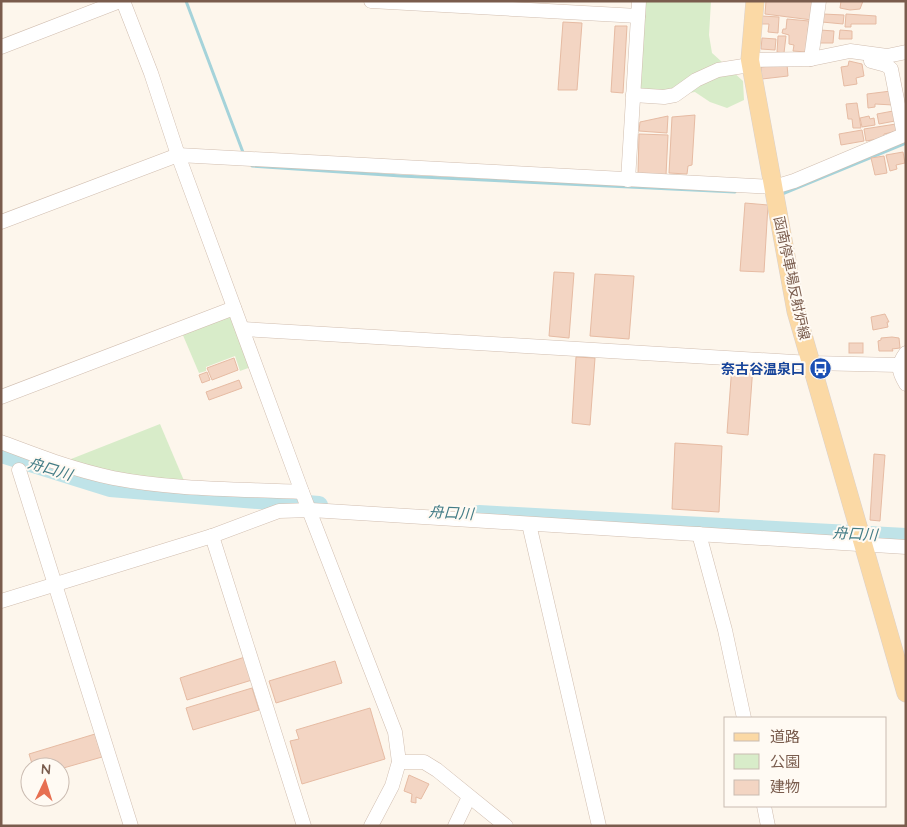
<svg xmlns="http://www.w3.org/2000/svg" width="907" height="827" font-family="Quicksand,'Noto Sans JP',sans-serif">
  <style>
    .green { fill: #d8ecc9 }
    .lines { fill: none; stroke-linecap: round; stroke-linejoin: round }
    .stream { stroke: #a5d3da; stroke-width: 3 }
    .river { stroke: #bfe3e8; stroke-width: 18 }
    .building { fill: #f3d5c3; stroke: #e6bba3 }
    .minor-casing { stroke: #d1beb0; stroke-width: 15 }
    .major-casing { stroke: #dad1cd; stroke-width: 19 }
    .minor { stroke: #fff; stroke-width: 14 }
    .major { stroke: #fbd9a5; stroke-width: 18 }
    .labels { text-anchor: middle; stroke-width: 4; stroke-linejoin: round; paint-order: stroke }
    .street-label { font-size: 14px; fill: #7a5c4d; stroke: #fffaf3 }
    .transit-label { font-size: 14px; font-weight: bold; fill: #164399; stroke: #fffaf3; text-anchor: end }
    .water-label { font-size: 15px; font-style: italic; fill: #437c86; stroke: #fffaf3 }
  </style>
  <rect width="100%" height="100%" fill="#fdf6ec"/>
  <!-- green -->
  <g class="green">
    <polygon points="639,1 711,1 709,35 712,53 743,81 744,100 727,108 710,102 695,92 675,95 637,92"/>
    <polygon points="231,315 251,367 240,371 235,356 206,367 206,371 199,373 182,333"/>
    <polygon points="160,424 185,483 136,477 66,461"/>
  </g>
  <g class="lines">
    <!-- stream -->
    <g class="stream">
      <polyline points="186,1 244,155"/>
      <polyline points="252,166 401,176 735,192"/>
      <polyline points="782,194 906,143"/>
    </g>
    <!-- river -->
    <g class="river">
      <polyline points="1,454 110,488 319,505"/>
      <polyline points="479,514 906,537"/>
    </g>
  </g>
  <!-- building -->
  <g class="building">
    <polygon points="766,1 814,1 812,20 765,14"/>
    <polygon points="841,1 863,1 860,9 850,10 840,8"/>
    <polygon points="823,14 844,15 843,24 822,22"/>
    <polygon points="846,14 876,16 876,24 851,24 851,27 845,27"/>
    <polygon points="762,16 779,17 778,33 768,32 769,24 762,24"/>
    <polygon points="787,19 809,21 806,52 793,51 794,45 789,44 789,35 782,33 783,29 786,29"/>
    <polygon points="563,22 582,23 577,90 558,90"/>
    <polygon points="615,26 627,26 623,93 611,92"/>
    <polygon points="820,30 834,31 833,43 819,43"/>
    <polygon points="840,30 852,31 852,39 839,39"/>
    <polygon points="778,36 786,36 784,53 777,52"/>
    <polygon points="762,38 776,39 775,50 761,49"/>
    <polygon points="849,61 862,64 864,76 856,78 857,84 844,86 841,67 848,66"/>
    <polygon points="787,64 788,76 762,79 761,67"/>
    <polygon points="891,91 893,105 875,104 875,107 868,108 867,94"/>
    <polygon points="857,103 861,128 853,128 852,119 848,119 846,104"/>
    <polygon points="893,111 895,121 879,124 877,114"/>
    <polygon points="695,115 692,165 688,166 687,174 669,173 672,117"/>
    <polygon points="668,116 667,133 639,131 640,122"/>
    <polygon points="869,116 870,119 874,118 875,125 862,127 860,118"/>
    <polygon points="896,124 897,131 884,134 884,138 866,141 864,129"/>
    <polygon points="862,130 864,141 841,145 839,134"/>
    <polygon points="639,134 668,135 666,175 638,174"/>
    <polygon points="903,152 905,163 896,165 897,169 890,171 886,155"/>
    <polygon points="884,156 887,173 875,175 871,158"/>
    <polygon points="745,203 768,205 764,272 740,271"/>
    <polygon points="554,272 574,273 569,338 549,336"/>
    <polygon points="595,274 634,276 629,339 590,336"/>
    <polygon points="885,314 889,322 887,322 888,327 873,330 871,317"/>
    <polygon points="892,337 899,338 900,348 892,349 893,351 879,351 878,341 881,340 881,338"/>
    <rect x="849" y="343" width="14" height="10"/>
    <polygon points="576,357 595,358 590,425 572,423"/>
    <polygon points="234,358 238,370 212,380 207,368"/>
    <polygon points="732,365 753,366 748,435 727,433"/>
    <polygon points="207,372 210,380 202,383 199,375"/>
    <polygon points="239,380 242,388 209,400 206,392"/>
    <polygon points="675,443 722,446 719,512 672,509"/>
    <polygon points="874,454 885,455 880,521 870,520"/>
    <polygon points="245,657 252,680 187,700 180,678"/>
    <polygon points="335,661 342,683 276,703 269,681"/>
    <polygon points="252,688 259,710 193,730 186,708"/>
    <polygon points="370,708 385,759 302,784 290,741 299,739 296,730"/>
    <polygon points="95,734 102,757 60,769 60,767 33,767 29,754"/>
    <polygon points="409,775 429,784 421,799 416,797 416,803 411,802 412,794 404,791"/>
  </g>
  <g class="lines">
    <defs>
      <g id="minor">
        <polyline points="123,1 151,73 178,155 302,492 395,732 399,762 392,786 371,826"/>
        <polyline points="371,1 638,16"/>
        <polyline points="1,47 120,1"/>
        <polyline points="811,59 819,1"/>
        <polyline points="750,60 811,59 850,51 887,56 906,52"/>
        <polyline points="871,61 886,65 891,69 904,135"/>
        <polyline points="633,95 664,97 675,95 696,80 718,70 750,65"/>
        <polyline points="628,180 639,1"/>
        <polyline points="1,222 178,155 774,187 794,181 906,134"/>
        <polyline points="243,329 811,363 898,365"/>
        <path d="M 906,353 C 897,365 898,371 906,384"/>
        <polyline points="1,397 234,308"/>
        <path d="M 1,442 C 38,456 74,470 113,478 C 175,490 240,489 302,492"/>
        <polyline points="19,470 131,826"/>
        <polyline points="529,524 599,826"/>
        <polyline points="699,534 725,630 744,718"/>
        <polyline points="212,536 304,826"/>
        <polyline points="1,601 212,536 279,511 311,510 906,547"/>
        <polyline points="399,762 424,762 437,770 506,826"/>
        <polyline points="764,806 768,826"/>
        <polyline points="455,826 469,797"/>
      </g>
      <polyline id="major" points="755,1 750,60 796,311 906,693"/>
    </defs>
    <!-- minor casing -->
    <use href="#minor" class="minor-casing"/>
    <!-- major casing -->
    <use href="#major" class="major-casing"/>
    <!-- minor -->
    <use href="#minor" class="minor"/>
    <!-- major -->
    <use href="#major" class="major"/>
  </g>
  <!-- icons -->
  <defs>
    <symbol id="bus-disc" viewBox="-11 -11 22 22"><circle r="9.5" fill="#1a4fb4" stroke="#fffaf3"/><path d="M-5-6H5V4H4V6H2V4H-2V6H-4V4H-5ZM-3.5-4V0h7V-4ZM-3.5 1.2v1.5H-2V1.2ZM2 1.2v1.5H3.5V1.2Z" fill="#fff"/></symbol>
  </defs>
  <g fill-rule="evenodd">
    <use href="#bus-disc" x="808" y="356" width="25" height="25"/>
  </g>
  <g class="labels">
    <!-- street labels -->
    <g class="street-label">
      <text transform="translate(792 278) rotate(78)" y="5">函南停車場反射炉線</text>
    </g>
    <!-- transit labels -->
    <g class="transit-label">
      <text x="805" y="374">奈古谷温泉口</text>
    </g>
    <!-- water labels -->
    <g class="water-label">
      <text transform="translate(50 469) rotate(17)" y="5">舟口川</text>
      <text transform="translate(451 513) rotate(3)" y="5">舟口川</text>
      <text transform="translate(855 534) rotate(3)" y="5">舟口川</text>
    </g>
  </g>
  <!-- border -->
  <rect width="907" height="827" fill="none" stroke="#7a5c4d" stroke-width="5"/>
  <!-- legend -->
  <rect x="724" y="717" width="162" height="90" fill="#fffaf3" stroke="#cabbb1"/>
  <rect x="734" y="733" width="25" height="8" fill="#fbd9a5" stroke="#cabbb1"/>
  <text x="770" y="742" font-size="15" fill="#7a5c4d">道路</text>
  <rect x="734" y="754" width="25" height="15" fill="#d8ecc9" stroke="#cabbb1"/>
  <text x="770" y="767" font-size="15" fill="#7a5c4d">公園</text>
  <rect x="734" y="780" width="25" height="15" fill="#f3d5c3" stroke="#cabbb1"/>
  <text x="770" y="792" font-size="15" fill="#7a5c4d">建物</text>
  <!-- north arrow -->
  <g transform="translate(45 782) rotate(4)"><circle r="24" fill="#fffaf3" stroke="#cabbb1"/>
  <path d="M0-4L9 19L0 12L-9 19Z" fill="#e76f51"/>
  <text y="-8" font-size="14" font-weight="bold" text-anchor="middle" fill="#7a5c4d">N</text>
  </g>
</svg>
